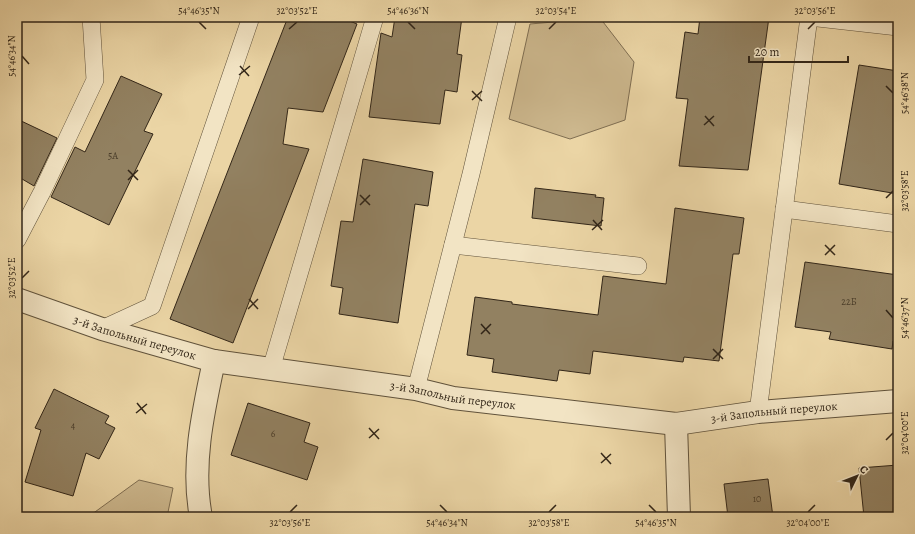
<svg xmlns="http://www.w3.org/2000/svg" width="915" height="534" font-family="Alegreya,serif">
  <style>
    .green { fill: #ccb78d; stroke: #7f6e52 }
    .building { fill: #928161; stroke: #322618 }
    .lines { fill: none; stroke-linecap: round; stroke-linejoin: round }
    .lane-casing { stroke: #60523b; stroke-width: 18 }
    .street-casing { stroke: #60523b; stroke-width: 24 }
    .lane { stroke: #f2e4c4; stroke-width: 17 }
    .street { stroke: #f2e4c4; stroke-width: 22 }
    .ticks { fill: none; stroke: #322618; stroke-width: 1.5 }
    .labels { text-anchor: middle; stroke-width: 3.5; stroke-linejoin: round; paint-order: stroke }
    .number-label { font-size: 10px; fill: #4a3d2a }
    .street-label { font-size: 12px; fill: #322618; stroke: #f2e4c4 }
    .neatline { fill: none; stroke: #322618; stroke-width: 1.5 }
    .ticks-label { font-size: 10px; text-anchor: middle; fill: #322618 }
  </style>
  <rect width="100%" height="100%" fill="#ebd5a5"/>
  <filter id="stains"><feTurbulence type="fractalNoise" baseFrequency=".005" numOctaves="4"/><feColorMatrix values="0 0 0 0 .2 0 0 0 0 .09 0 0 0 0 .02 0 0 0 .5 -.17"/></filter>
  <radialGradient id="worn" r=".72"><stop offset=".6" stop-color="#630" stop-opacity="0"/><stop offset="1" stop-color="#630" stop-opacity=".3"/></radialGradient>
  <!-- green -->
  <g class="green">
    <polygon points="600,18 634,62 625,120 570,139 509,119 530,24"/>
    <polygon points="139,480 173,488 167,517 88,517"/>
  </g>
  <!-- building -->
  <g class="building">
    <polygon points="288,17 340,17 357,24 323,112 288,108 283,144 309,149 233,343 170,319"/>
    <polygon points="395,17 462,17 457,54 462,55 457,92 445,90 440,124 369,117 381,33 392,37"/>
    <polygon points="700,17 769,17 748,170 679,166 688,99 676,98 685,32 698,34"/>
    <polygon points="859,65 898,71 898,194 839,184"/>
    <polygon points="121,76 162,94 144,131 153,134 109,225 51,197 75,147 85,152"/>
    <polygon points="17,119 57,138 34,186 17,176"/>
    <polygon points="363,159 433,172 428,206 415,204 398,323 339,314 343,288 331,286 341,221 353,222"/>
    <polygon points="535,188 596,195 595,197 604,198 601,226 532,218"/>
    <polygon points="675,208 744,218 739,254 733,254 719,361 684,357 683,362 593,351 590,374 559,370 557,381 492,372 494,359 467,355 475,297 512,302 512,304 598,315 603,276 666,284"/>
    <polygon points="805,262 898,275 898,342 893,341 892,349 829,339 831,332 795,327"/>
    <polygon points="54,389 109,416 105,423 115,428 99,459 86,453 73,496 25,482 41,430 35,428"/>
    <polygon points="248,403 310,423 304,442 318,447 307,480 231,455"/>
    <polygon points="898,465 898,517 864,517 859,468"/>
    <polygon points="768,479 773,517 728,517 724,484"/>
  </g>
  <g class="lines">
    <defs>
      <g id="lane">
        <polyline points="809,17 898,27"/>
        <polyline points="784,209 898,224"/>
        <polyline points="17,240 42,192 95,80 91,17"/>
        <polyline points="453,245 638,266"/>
        <polyline points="102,329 152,306 251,17"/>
        <polyline points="271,369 375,17"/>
        <polyline points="416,389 471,174 508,17"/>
        <polyline points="758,412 809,17"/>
      </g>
      <g id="street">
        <path id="s1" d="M 17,299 L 102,329 L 214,361 L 416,389 L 453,398 L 676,424 L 758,412 L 898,401"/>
        <polyline points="676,424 679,517"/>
        <path d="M 201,517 C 191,466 203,412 214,361"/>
      </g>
    </defs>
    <!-- lane casing -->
    <use href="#lane" class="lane-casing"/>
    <!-- street casing -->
    <use href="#street" class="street-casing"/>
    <!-- lane -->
    <use href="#lane" class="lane"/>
    <!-- street -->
    <use href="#street" class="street"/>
  </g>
  <!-- ticks -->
  <path class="ticks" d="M 199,22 L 206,29M 408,22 L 415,29M 289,29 L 297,22M 549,29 L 556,22M 808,29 L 815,22M 22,56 L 29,64M 240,66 L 249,76M 239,75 L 250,66M 886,86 L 893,93M 472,91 L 482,101M 472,100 L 482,91M 705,116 L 714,126M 704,125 L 714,116M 128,170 L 138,180M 128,180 L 138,170M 360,195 L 370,205M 886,198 L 893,191M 360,205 L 370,195M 593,220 L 602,230M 592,230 L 603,220M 825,245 L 835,255M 825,255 L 835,245M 22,278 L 29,271M 249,299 L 258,309M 248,309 L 258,299M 886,310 L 893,318M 481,324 L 490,334M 481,334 L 491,324M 713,349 L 723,359M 713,359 L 723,349M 137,403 L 146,414M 136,413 L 147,404M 369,428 L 379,439M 369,438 L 379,429M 886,440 L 893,433M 601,453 L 611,464M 601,463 L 611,454M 440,505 L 447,512M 649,505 L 656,512M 290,512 L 297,505M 549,512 L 556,505M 808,512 L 815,505"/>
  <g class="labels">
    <!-- number labels -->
    <g class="number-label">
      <text x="113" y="159">5А</text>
      <text x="849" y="305">22Б</text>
      <text x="73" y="429">4</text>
      <text x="273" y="437">6</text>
      <text x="757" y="502">10</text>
    </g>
    <!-- street labels -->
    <g class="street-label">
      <text dy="4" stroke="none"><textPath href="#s1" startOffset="124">3-й Запольный переулок</textPath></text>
      <text dy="4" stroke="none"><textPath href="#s1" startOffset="448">3-й Запольный переулок</textPath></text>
      <text dy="4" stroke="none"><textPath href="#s1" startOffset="772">3-й Запольный переулок</textPath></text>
    </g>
  </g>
  <!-- margin -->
  <rect width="915" height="534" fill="none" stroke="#ebd5a5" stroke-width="44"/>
  <!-- north arrow -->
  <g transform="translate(857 476) rotate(47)" stroke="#f2e4c4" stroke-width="3" paint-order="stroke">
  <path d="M0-3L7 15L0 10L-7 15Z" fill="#322618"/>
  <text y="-6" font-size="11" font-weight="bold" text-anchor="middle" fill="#322618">С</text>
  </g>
  <!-- scale -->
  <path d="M749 56v6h99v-6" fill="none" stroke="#322618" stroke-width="2"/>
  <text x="755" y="56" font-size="12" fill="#322618" stroke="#f2e4c4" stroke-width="3" paint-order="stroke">20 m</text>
  <rect x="22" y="22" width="871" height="490" class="neatline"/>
  <g class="ticks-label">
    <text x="199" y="14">54°46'35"N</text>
    <text x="297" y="14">32°03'52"E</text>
    <text x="408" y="14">54°46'36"N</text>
    <text x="556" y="14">32°03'54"E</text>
    <text x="815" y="14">32°03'56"E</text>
    <text transform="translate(11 56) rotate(-90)" y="4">54°46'34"N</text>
    <text transform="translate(904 93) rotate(-90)" y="4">54°46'38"N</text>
    <text transform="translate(904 191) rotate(-90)" y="4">32°03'58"E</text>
    <text transform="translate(11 278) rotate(-90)" y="4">32°03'52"E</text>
    <text transform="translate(904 318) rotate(-90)" y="4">54°46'37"N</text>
    <text transform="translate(904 433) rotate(-90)" y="4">32°04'00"E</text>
    <text x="290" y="526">32°03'56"E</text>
    <text x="447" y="526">54°46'34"N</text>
    <text x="549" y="526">32°03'58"E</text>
    <text x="656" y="526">54°46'35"N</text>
    <text x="808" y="526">32°04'00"E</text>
  </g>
  <rect width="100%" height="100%" filter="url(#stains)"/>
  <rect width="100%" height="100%" fill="url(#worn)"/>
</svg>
